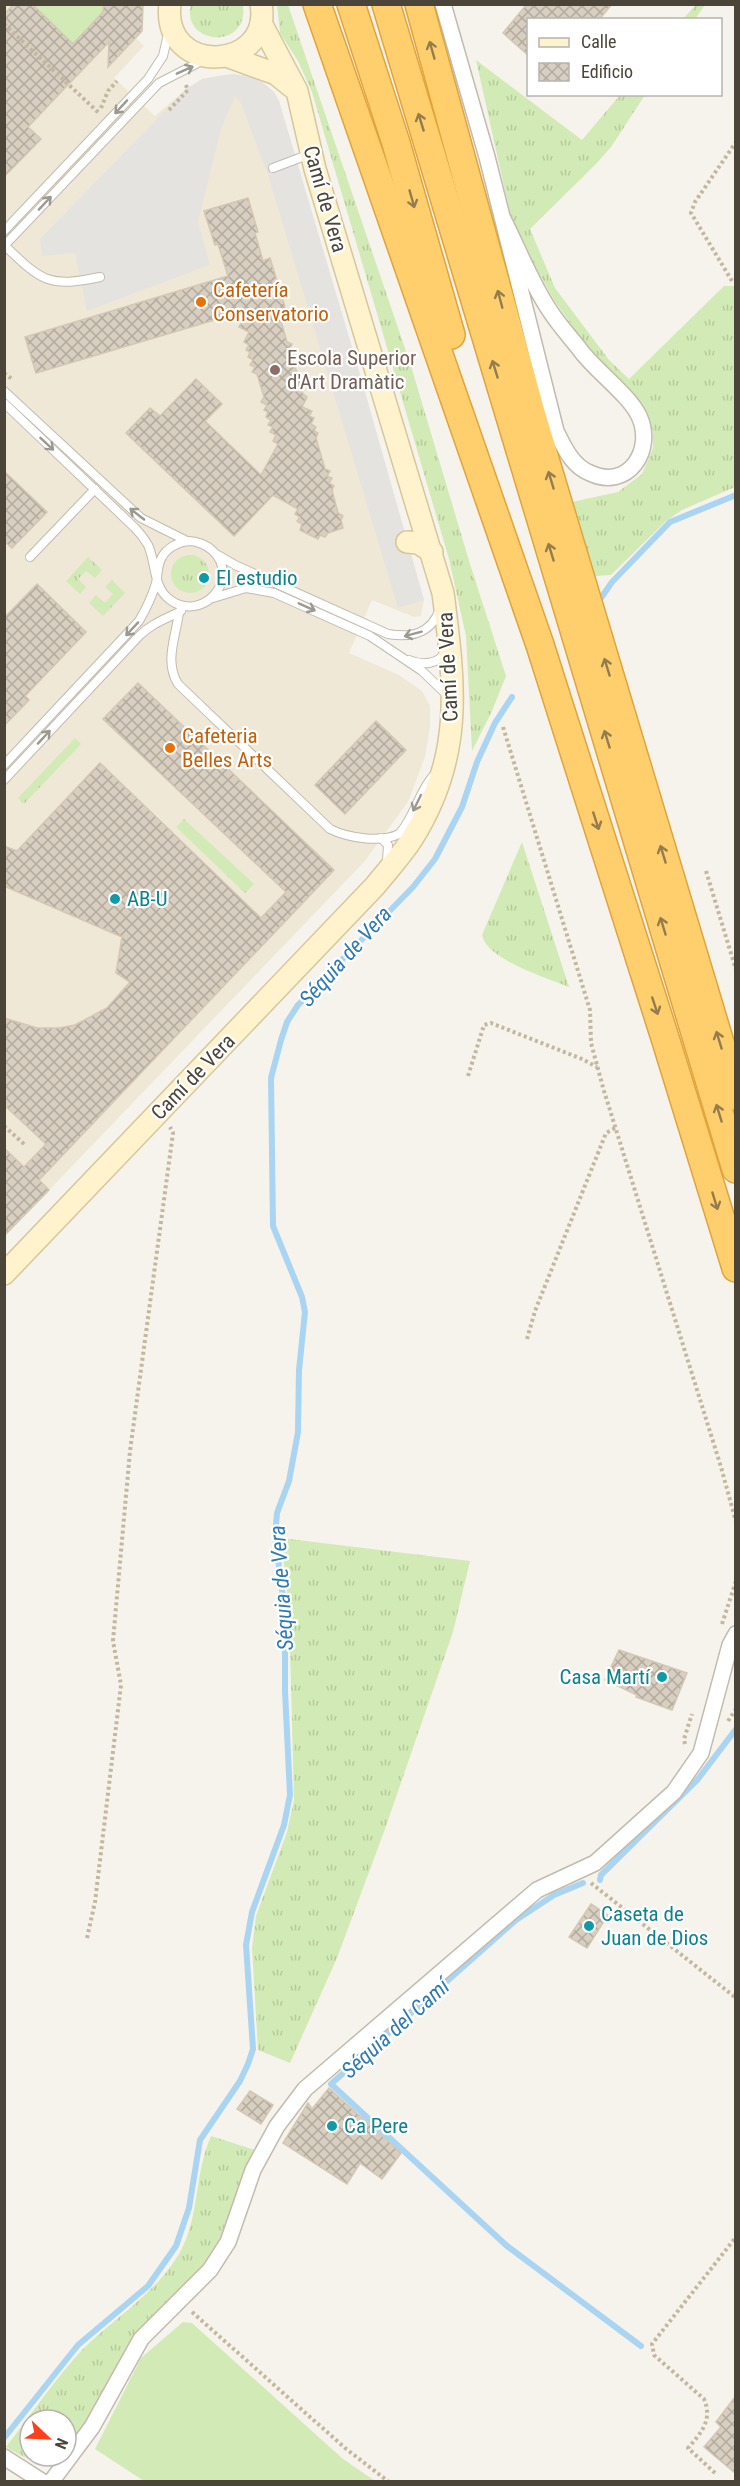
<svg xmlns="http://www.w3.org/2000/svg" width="740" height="2486" font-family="'Roboto Condensed',sans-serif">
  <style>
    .education { fill: #efe8d6 }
    .grass { fill: url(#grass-tufts) }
    .garden { fill: #d2eab5 }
    .parking { fill: #e5e3e0 }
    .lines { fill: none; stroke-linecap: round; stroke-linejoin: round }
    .stream { stroke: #a9d4f2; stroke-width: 6 }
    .building { fill: url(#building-cross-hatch); stroke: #d3c7b4; stroke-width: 1.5 }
    .lane-casing { stroke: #c2bbae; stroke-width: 10 }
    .street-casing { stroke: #c2bbae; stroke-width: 18 }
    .secondary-casing { stroke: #d6c79b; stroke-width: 24 }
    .highway-casing { stroke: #e0a43c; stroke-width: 30 }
    .path { stroke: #c4b79f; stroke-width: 4; stroke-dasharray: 3 3; stroke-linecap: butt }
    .lane { stroke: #fff; stroke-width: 8 }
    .street { stroke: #fff; stroke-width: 15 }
    .secondary { stroke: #fff3cd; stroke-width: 21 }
    .highway { stroke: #ffcf6e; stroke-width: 27 }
    .oneway { stroke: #937c4e }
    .oneway2 { stroke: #9c9892 }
    .food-dot { fill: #e8710a; stroke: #fff; stroke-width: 2 }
    .education-dot { fill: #8d6e63; stroke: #fff; stroke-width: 2 }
    .culture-dot { fill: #0f9aa8; stroke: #fff; stroke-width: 2 }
    .labels { text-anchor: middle; stroke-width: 4.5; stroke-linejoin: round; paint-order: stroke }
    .street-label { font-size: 21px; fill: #4b4439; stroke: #fff }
    .food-label { font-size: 21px; fill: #c56008; stroke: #fff; text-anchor: start }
    .education-label { font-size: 21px; fill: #785e54; stroke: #fff; text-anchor: start }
    .culture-label { font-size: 21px; fill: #0d838f; stroke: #fff; text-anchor: start }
    .water-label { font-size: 22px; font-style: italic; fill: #2e7ab2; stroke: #fff }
  </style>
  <defs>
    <pattern id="grass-tufts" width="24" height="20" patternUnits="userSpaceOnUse" patternTransform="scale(1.5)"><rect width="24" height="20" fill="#d2eab5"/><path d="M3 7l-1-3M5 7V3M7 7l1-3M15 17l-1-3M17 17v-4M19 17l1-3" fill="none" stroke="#b6ca9c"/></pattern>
    <pattern id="building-cross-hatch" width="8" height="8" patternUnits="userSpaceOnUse" patternTransform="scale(1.5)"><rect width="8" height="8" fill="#d8cfc1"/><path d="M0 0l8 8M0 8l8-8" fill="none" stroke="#b1aa9e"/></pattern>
  </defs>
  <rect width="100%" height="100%" fill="#f6f3ec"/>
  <!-- education -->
  <polygon class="education" points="5,5 143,5 142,31 136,38 144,46 114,78 155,116 185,90 202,79 212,77 232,74 249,76 262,82 274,92 279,101 424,600 421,616 414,617 372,600 349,653 399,675 422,691 430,706 430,727 425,757 408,802 364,862 5,1236"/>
  <!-- grass -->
  <g class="grass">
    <path d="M 243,5 C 249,51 181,45 191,5 Z"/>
    <polygon points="277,5 288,5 411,366 470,564 506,676 492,711 472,751 466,636 449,559 312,92 298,61 280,33"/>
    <polygon points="696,5 705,5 695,19 683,19"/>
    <polygon points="476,60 582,140 620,95 645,95 611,147 596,164 530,229 555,288 609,360 629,379 724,286 735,286 735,487 682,510 666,521 611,575 594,576 572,502 618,492 642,474 653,448 653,431 645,413 582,340 554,300 535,266 510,213"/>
    <circle cx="190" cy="574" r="19"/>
    <polygon points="88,557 102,570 95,578 86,571 78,579 86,587 80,594 66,581"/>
    <polygon points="112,580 125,593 103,616 89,603 96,595 105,603 113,594 105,587"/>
    <polygon points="75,738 81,744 24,804 18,798"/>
    <polygon points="184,819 254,884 245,893 176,827"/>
    <path d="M 522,842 L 569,987 C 546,977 487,960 482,935 Z"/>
    <polygon points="281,1538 470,1561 453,1632 385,1829 337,1958 290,2063 258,2050 252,1948 256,1916 287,1832 294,1800 289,1609"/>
    <path d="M 211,2136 L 255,2150 L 215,2250 L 200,2269 L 150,2318 L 137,2335 L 97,2407 L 66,2451 L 66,2420 L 30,2420 L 30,2456 L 59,2456 C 37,2467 25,2458 6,2447 C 31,2415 54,2380 82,2350 C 114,2318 155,2294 179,2254 C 200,2218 194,2174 211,2136 Z"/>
  </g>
  <!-- garden -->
  <g class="garden">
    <polygon points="37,4 104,5 103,12 73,44 35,7"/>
    <polygon points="183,2322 192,2323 343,2459 375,2481 144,2481 95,2449 141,2358"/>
  </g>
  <!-- parking -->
  <polygon class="parking" points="232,74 249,76 262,82 274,92 279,101 360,374 424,600 398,608 269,178 241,103 235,96 221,129 198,222 210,265 87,311 75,253 42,256 40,239 185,90 202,79"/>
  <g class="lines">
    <!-- stream -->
    <g class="stream">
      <polyline points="601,598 612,582 670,522 736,495"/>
      <polyline points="600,1880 601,1875 698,1779 736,1729"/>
      <polyline points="583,1883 554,1895 516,1920 331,2084 507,2246 641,2346"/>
      <polyline points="4,2438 78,2345 148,2286 176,2246 189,2208 200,2140 240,2081 248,2064 253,2049 246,1945 252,1912 284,1825 290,1795 285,1691 285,1612 275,1537 277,1513 289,1481 298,1432 299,1370 305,1312 302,1297 273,1226 271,1078 281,1040 287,1022 298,1005 413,887 435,859 462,807 477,762 495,723 512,697"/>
    </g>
  </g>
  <!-- building -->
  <g class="building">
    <polygon points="14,4 32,4 73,44 103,12 104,4 143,4 142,31 108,67 109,42 63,90 28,127 41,139 4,177 4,14"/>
    <polygon points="527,4 612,4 599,20 528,20 528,55 503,33"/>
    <polygon points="248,198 258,232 255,233 263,261 270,258 285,307 280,318 287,342 292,344 289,349 294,352 292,356 303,394 307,397 302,407 312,411 309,416 314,418 311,424 316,427 314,431 318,433 316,438 325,469 330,471 327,476 332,478 329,483 334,486 332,490 338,513 343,516 341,520 343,528 328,533 325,537 320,535 318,539 300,530 302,524 297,521 300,517 295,514 298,509 273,495 234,536 126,433 150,408 160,416 196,379 222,404 205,421 261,475 278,444 273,441 276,435 270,432 273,427 268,425 271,420 266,417 268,412 264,410 267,405 261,402 264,397 257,374 252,372 255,367 250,365 253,360 248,357 250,352 246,350 249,345 244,342 249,332 239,327 248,310 36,373 25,337 228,276 218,244 215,245 204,211"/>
    <polygon points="4,471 47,512 12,548 4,541"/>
    <polygon points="37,584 86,632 25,696 29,700 4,726 4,618"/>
    <polygon points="138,683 334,870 39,1180 49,1190 4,1236 4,1148 24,1167 46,1144 4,1105 4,1018 37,1028 59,1028 75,1025 107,1008 130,982 116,973 122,937 4,886 4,846 17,851 100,763 261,918 286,892 103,719"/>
    <polygon points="376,721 406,750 345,814 315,785"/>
    <polygon points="619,1650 687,1673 672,1710 636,1697 637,1695 605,1680"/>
    <polygon points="591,1904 608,1915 587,1948 569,1937"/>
    <polygon points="329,2088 401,2153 382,2179 360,2163 347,2184 283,2143 308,2103 312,2109"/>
    <polygon points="250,2091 273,2105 261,2124 237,2109"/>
    <polygon points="735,2397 735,2473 704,2447 721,2427 716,2422"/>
  </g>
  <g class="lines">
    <defs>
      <g id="lane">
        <polyline points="273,168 310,154"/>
        <polyline points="4,231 148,79 163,56 169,30"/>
        <polyline points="4,246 159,83 196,64 202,59"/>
        <path d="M 5,246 C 42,281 48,288 100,277"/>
        <polyline points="4,391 141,518 187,541"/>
        <path d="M 4,403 L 134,527 C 139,532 144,538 148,545 C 156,562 153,587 169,599 C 201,624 242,580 213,551 C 207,545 197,541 188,541 C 178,542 167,548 162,557 C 157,565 158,575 156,583 C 152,597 146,609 139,621 L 4,765"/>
        <path d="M 218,555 L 235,565 L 388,634 C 411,638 431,634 440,609"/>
        <polyline points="30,557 95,489"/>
        <polyline points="213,598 246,588 274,593 370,636 422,671 448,696"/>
        <path d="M 179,612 C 176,637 164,661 178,684 L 330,829 C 348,838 381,843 399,834 C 415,817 418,792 434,775"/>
        <path d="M 409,660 C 423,666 438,664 446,652"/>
        <path d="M 4,780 L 139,636 C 152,623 166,619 181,611"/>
        <polyline points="381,838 388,845 387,860"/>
      </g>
      <g id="street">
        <path d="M 443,4 L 487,157 L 556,431 C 564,447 572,466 590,473 C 628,491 655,450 639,416 C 629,395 596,371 581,351 C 571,338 559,325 550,311 C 531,283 518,248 502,217"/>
        <polyline points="4,2457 43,2482"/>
        <polyline points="51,2482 92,2427 141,2339 210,2270 228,2242 253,2170 277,2126 305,2089 537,1890 595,1863 674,1792 701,1753 730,1645 736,1634"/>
      </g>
      <g id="secondary">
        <path d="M 170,4 C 161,77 273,72 261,4"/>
        <polyline points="229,57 276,74 292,87"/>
        <polyline points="407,542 418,543 432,552"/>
        <path d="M 4,1274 L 375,886 C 387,871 401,856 412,839 C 464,757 455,685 443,593 L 315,169 L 297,91 L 261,23"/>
      </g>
      <g id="highway">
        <polyline points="317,4 540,645 666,1041 736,1268"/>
        <polyline points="351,4 396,143 451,335"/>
        <polyline points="386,4 736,1169"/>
        <polyline points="419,4 532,416 736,1096"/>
      </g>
    </defs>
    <!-- lane casing -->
    <use href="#lane" class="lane-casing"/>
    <!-- street casing -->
    <use href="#street" class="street-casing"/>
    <!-- secondary casing -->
    <use href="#secondary" class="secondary-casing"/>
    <!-- highway casing -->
    <use href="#highway" class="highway-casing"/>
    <!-- path -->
    <g class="path">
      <polyline points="4,24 100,114"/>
      <polyline points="101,108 108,91 117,81"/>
      <polyline points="169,110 188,90 185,83"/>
      <polyline points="732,281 691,213 695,202 736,142"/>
      <polyline points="4,373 12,379"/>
      <polyline points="503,727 590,1010 591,1043 604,1091 721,1467 736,1522"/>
      <polyline points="706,871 736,970"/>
      <polyline points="468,1076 484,1025 491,1023 582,1059 597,1067"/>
      <polyline points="4,1126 25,1145"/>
      <polyline points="527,1339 535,1311 606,1133 615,1128"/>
      <polyline points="722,1624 736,1581"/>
      <polyline points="728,1721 736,1709"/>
      <polyline points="685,1744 684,1739 692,1714"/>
      <polyline points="591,1883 736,1998"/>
      <polyline points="87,1938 95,1902 121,1685 113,1641 130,1451 173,1133 170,1127"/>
      <polyline points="192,2312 345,2448 389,2482"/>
      <path d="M 715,2473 L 688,2448 C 701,2433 713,2420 704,2399 L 654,2355 L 652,2344 L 736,2237"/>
    </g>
    <!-- lane -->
    <use href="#lane" class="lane"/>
    <!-- street -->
    <use href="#street" class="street"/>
    <!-- secondary -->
    <use href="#secondary" class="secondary"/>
    <!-- highway -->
    <use href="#highway" class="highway"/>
  </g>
  <!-- one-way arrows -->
  <defs><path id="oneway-shaft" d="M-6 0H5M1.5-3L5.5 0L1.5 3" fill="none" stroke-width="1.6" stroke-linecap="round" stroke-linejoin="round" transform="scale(1.5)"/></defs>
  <g class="oneway">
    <use href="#oneway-shaft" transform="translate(432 50) rotate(-106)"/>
    <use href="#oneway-shaft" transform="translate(421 122) rotate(-107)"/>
    <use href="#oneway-shaft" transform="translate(412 199) rotate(74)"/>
    <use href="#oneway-shaft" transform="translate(500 299) rotate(-105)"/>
    <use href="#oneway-shaft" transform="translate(495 369) rotate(-107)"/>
    <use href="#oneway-shaft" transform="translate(551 480) rotate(-107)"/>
    <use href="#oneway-shaft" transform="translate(551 552) rotate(-107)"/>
    <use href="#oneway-shaft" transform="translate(607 667) rotate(-107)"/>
    <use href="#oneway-shaft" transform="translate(607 739) rotate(-107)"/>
    <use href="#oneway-shaft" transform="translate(596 821) rotate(72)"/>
    <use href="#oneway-shaft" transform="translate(663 854) rotate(-107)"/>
    <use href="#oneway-shaft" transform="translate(663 926) rotate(-107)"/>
    <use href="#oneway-shaft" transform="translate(655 1006) rotate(72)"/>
    <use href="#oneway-shaft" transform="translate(719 1040) rotate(-107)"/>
    <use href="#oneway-shaft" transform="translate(719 1113) rotate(-107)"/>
    <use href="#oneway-shaft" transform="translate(715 1201) rotate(73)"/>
  </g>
  <g class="oneway2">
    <use href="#oneway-shaft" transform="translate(185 70) rotate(-24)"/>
    <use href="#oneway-shaft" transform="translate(121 107) rotate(133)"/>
    <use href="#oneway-shaft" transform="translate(45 203) rotate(-47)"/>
    <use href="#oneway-shaft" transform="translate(47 444) rotate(43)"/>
    <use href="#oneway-shaft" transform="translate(137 514) rotate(-142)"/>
    <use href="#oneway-shaft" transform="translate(307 607) rotate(24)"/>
    <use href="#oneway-shaft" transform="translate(132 629) rotate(133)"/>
    <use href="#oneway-shaft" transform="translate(413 634) rotate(165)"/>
    <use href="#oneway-shaft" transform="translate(44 737) rotate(-47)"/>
    <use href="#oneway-shaft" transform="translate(417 803) rotate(116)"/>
  </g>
  <!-- markers -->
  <g class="food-dot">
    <circle cx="201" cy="302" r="6"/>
    <circle cx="170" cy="748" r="6"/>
  </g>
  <circle class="education-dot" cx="275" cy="370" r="6"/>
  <g class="culture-dot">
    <circle cx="204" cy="578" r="6"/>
    <circle cx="115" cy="899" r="6"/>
    <circle cx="662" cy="1677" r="6"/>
    <circle cx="589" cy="1926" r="6"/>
    <circle cx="332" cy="2126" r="6"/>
  </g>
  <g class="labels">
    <!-- street labels -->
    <g class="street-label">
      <text transform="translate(325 199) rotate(74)" y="7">Camí de Vera</text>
      <text transform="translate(448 667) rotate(-93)" y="7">Camí de Vera</text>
      <text transform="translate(193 1077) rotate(-46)" y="7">Camí de Vera</text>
    </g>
    <!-- food labels -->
    <g class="food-label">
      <text x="213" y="297">Cafetería<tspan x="213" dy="24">Conservatorio</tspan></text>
      <text x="182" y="743">Cafeteria<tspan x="182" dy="24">Belles Arts</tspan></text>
    </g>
    <!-- education labels -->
    <g class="education-label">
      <text x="287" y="365">Escola Superior<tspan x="287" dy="24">d'Art Dramàtic</tspan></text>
    </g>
    <!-- culture labels -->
    <g class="culture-label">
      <text x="216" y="585">El estudio</text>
      <text x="127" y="906">AB-U</text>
      <text x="650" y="1684" text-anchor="end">Casa Martí</text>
      <text x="601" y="1921">Caseta de<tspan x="601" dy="24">Juan de Dios</tspan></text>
      <text x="344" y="2133">Ca Pere</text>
    </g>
    <!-- water labels -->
    <g class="water-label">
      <text transform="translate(345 956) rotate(-48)" y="8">Séquia de Vera</text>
      <text transform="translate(281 1588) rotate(-94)" y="8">Séquia de Vera</text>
      <text transform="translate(395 2028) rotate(-42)" y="8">Séquia del Camí</text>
    </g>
  </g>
  <!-- border -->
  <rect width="740" height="2486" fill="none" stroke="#4b4439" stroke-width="12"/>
  <!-- legend -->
  <rect x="527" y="18" width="195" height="78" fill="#ffffff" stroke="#b7b4b0" stroke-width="1.5"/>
  <rect x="539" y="38" width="30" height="9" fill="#fff3cd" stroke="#b7b4b0" stroke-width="1.5"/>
  <text x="581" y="48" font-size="18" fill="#4b4439">Calle</text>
  <rect x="539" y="63" width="30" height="18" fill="url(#building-cross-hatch)" stroke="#b7b4b0" stroke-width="1.5"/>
  <text x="581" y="78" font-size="18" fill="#4b4439">Edificio</text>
  <!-- north arrow -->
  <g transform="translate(48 2438) rotate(113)"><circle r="28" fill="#ffffff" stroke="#b7b4b0" stroke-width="1.5"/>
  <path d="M0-4.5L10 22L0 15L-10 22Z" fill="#fc3f1d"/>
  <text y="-9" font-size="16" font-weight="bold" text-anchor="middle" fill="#4b4439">N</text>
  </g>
</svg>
